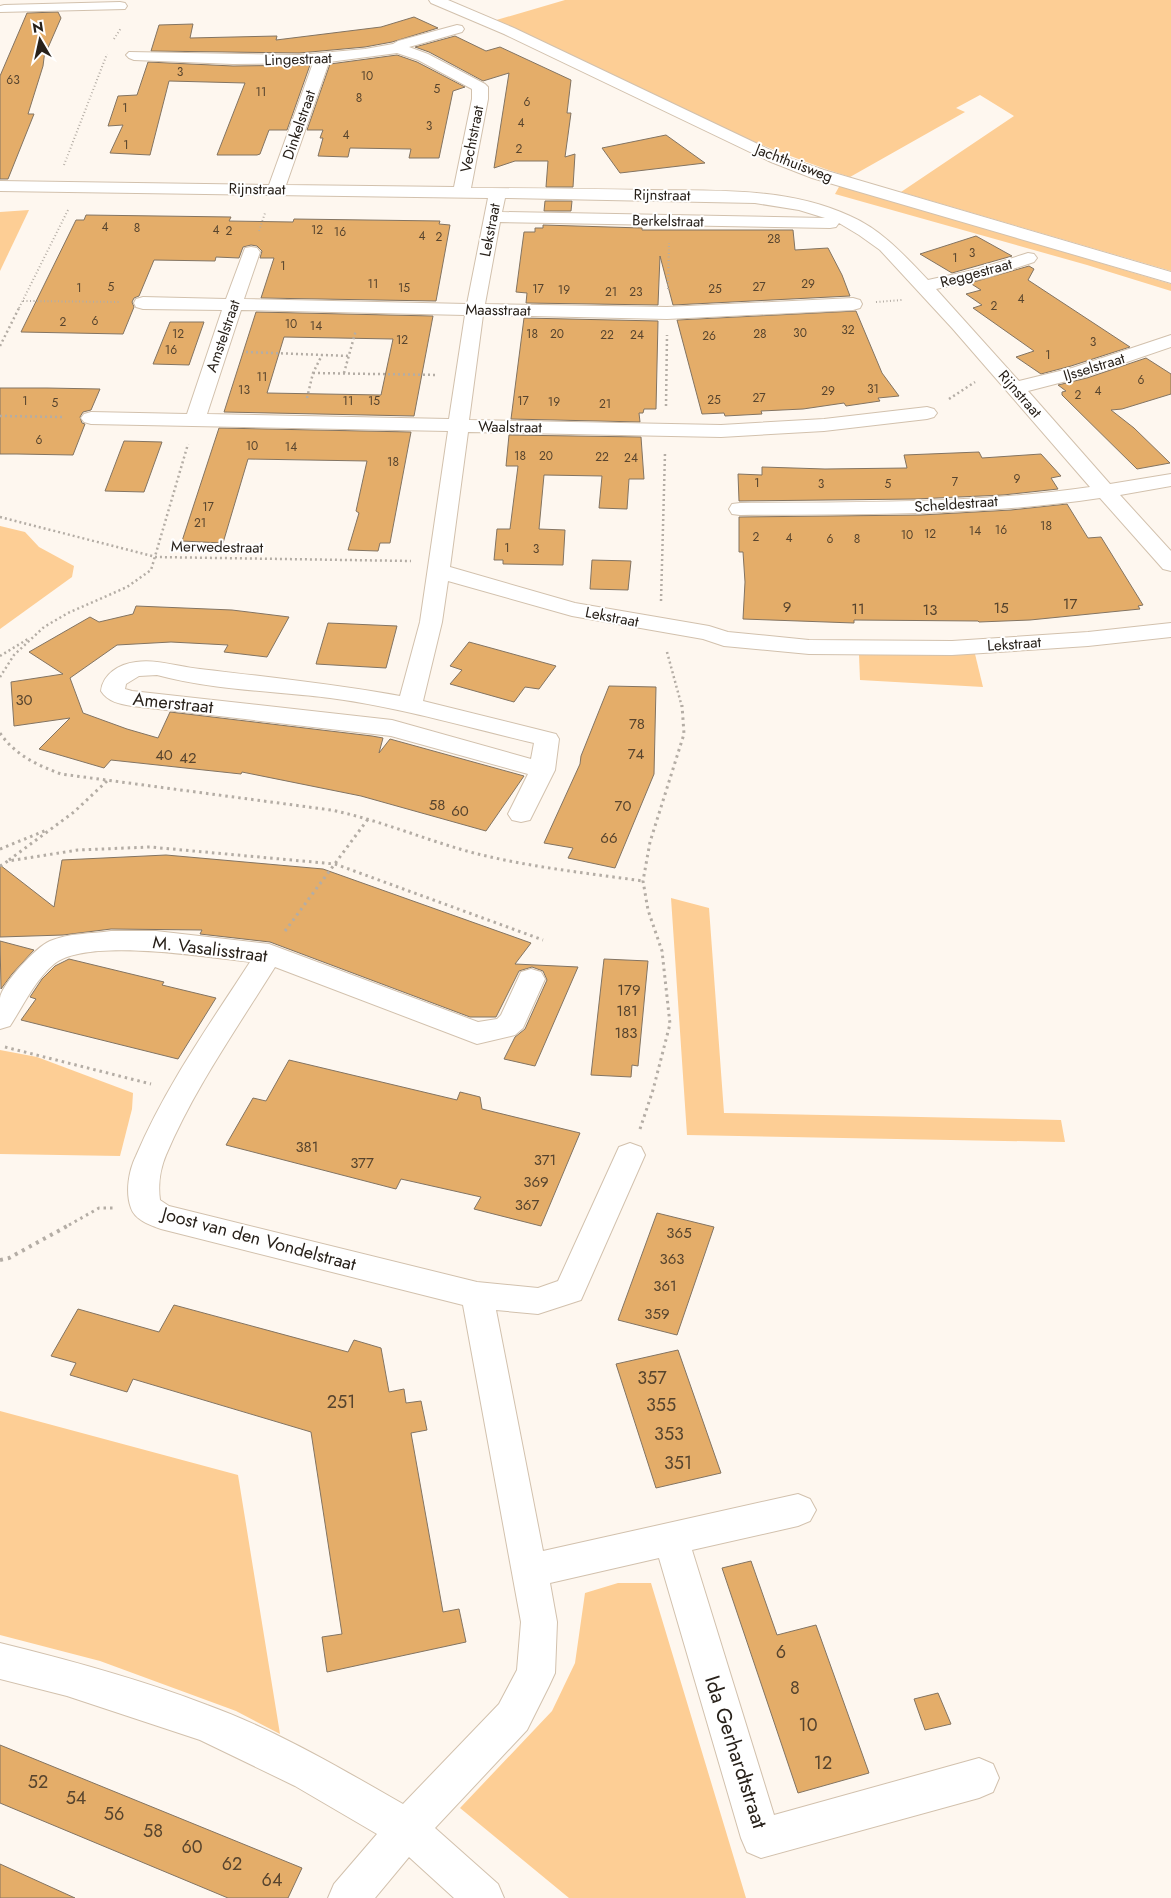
<svg xmlns="http://www.w3.org/2000/svg" width="1171" height="1898" font-family="Jost,sans-serif">
  <style>
    .green { fill: #fdce95 }
    .building { fill: #e4ad69; stroke: #837462; fill-rule: evenodd }
    .lines { fill: none; stroke-linecap: round; stroke-linejoin: round }
    .minor-casing { stroke: #d2c1ad; stroke-width: 2 }
    .path-far3 { stroke: #b4ada5; stroke-width: 2; stroke-dasharray: 1 2.5; stroke-linecap: butt }
    .path-far2 { stroke: #b4ada5; stroke-width: 2.5; stroke-dasharray: 2 3; stroke-linecap: butt }
    .path-far1 { stroke: #b4ada5; stroke-width: 3; stroke-dasharray: 2.5 4; stroke-linecap: butt }
    .path { stroke: #b4ada5; stroke-width: 4; stroke-dasharray: 3 5; stroke-linecap: butt }
    .minor { fill: #fff; fill-rule: evenodd }
    .labels { text-anchor: middle; stroke-width: 4; stroke-linejoin: round; paint-order: stroke }
    .far-number-label { font-size: 12px; fill: #57442e }
    .far-street-label { font-size: 15px; fill: #28211a; stroke: #fff }
    .number-label { font-size: 15px; fill: #57442e }
    .street-label { font-size: 18px; fill: #28211a; stroke: #fff }
    .near-number-label { font-size: 18px; fill: #57442e }
    .near-street-label { font-size: 21px; fill: #28211a; stroke: #fff }
  </style>
  <rect width="100%" height="100%" fill="#fef7ef"/>
  <!-- green -->
  <g class="green">
    <path d="M 565,0 L 1171,0 L 1171,271 L 901,192 L 1014,116 L 980,95 L 956,108 L 965,112 L 850,177 C 726,137 610,76 493,21 Z"/>
    <polygon points="840,185 1171,284 1171,291 1087,265 835,194"/>
    <polygon points="29,210 0,271 0,212"/>
    <polygon points="0,526 25,532 39,547 74,566 72,577 0,629"/>
    <polygon points="975,654 983,687 860,680 859,655"/>
    <polygon points="671,898 709,908 724,1113 1061,1120 1065,1142 687,1135"/>
    <polygon points="0,1050 37,1057 133,1093 132,1109 120,1156 0,1154"/>
    <polygon points="0,1411 238,1475 280,1734 236,1711 100,1661 0,1635"/>
    <polygon points="618,1583 651,1583 746,1898 569,1898 460,1808 552,1711 575,1663 585,1593"/>
  </g>
  <!-- building -->
  <g class="building">
    <polygon points="58,12 61,18 47,50 45,50 43,66 28,114 34,114 8,179 0,179 0,76 27,13"/>
    <polygon points="414,17 438,28 392,42 365,47 299,53 151,51 159,25 193,24 190,38 277,36 276,40 381,27"/>
    <polygon points="455,36 486,51 500,47 571,80 567,113 571,113 565,157 575,154 573,187 546,187 548,161 515,161 494,168 509,73 483,81 429,52 415,47"/>
    <polygon points="397,55 417,62 465,87 453,91 439,158 409,158 411,149 350,148 348,157 318,156 323,138 320,138 323,130 307,130 330,64"/>
    <polygon points="148,62 233,66 310,65 287,130 269,130 260,154 257,155 217,155 245,83 169,81 150,155 110,153 123,125 108,126 118,96 137,95"/>
    <polygon points="666,135 705,163 620,173 602,148"/>
    <polygon points="545,201 572,201 571,211 544,211"/>
    <polygon points="86,215 231,217 229,221 293,222 294,219 440,221 439,224 450,225 436,301 261,298 274,258 260,258 262,251 257,246 251,245 243,247 239,258 216,257 215,261 154,260 139,296 134,298 132,302 134,307 123,334 21,332 76,220 84,220"/>
    <polygon points="543,225 642,228 642,230 793,230 795,250 828,248 842,275 850,296 673,305 660,256 658,305 526,303 527,293 516,292 524,232 535,232 535,228 543,228"/>
    <polygon points="976,236 1012,256 952,273 920,254"/>
    <polygon points="1029,266 1034,269 1028,280 1130,347 1071,366 1041,374 1016,357 1034,351 973,308 982,305 966,294 981,290 970,283"/>
    <polygon points="856,311 882,373 899,396 878,398 880,401 846,406 844,403 803,409 761,411 762,414 725,416 724,413 702,414 677,320"/>
    <path d="M 256,312 L 433,316 L 414,416 L 224,412 ZM 284,337 L 393,339 L 381,395 L 267,393 Z"/>
    <polygon points="524,318 658,321 656,409 644,409 643,413 639,413 640,422 511,419"/>
    <polygon points="170,322 204,322 189,365 153,364"/>
    <polygon points="1146,358 1171,374 1171,394 1122,409 1111,410 1134,428 1170,463 1137,469 1062,395 1062,392 1066,391 1058,385 1087,378"/>
    <polygon points="0,388 47,388 100,389 91,410 83,412 80,417 82,423 85,424 73,455 17,454 0,454"/>
    <polygon points="219,428 411,432 390,543 380,543 378,551 348,550 359,513 356,511 367,461 248,459 223,543 182,541"/>
    <polygon points="509,435 641,437 644,479 629,479 627,509 599,508 602,476 544,475 539,529 565,530 563,565 503,564 503,560 494,560 497,529 510,529 518,466 506,466"/>
    <polygon points="124,441 162,442 144,492 105,491"/>
    <polygon points="979,452 982,458 1041,454 1061,476 1051,478 1058,489 1003,495 915,499 739,501 738,474 762,475 762,467 825,469 907,468 904,455"/>
    <polygon points="1067,504 1088,538 1101,537 1143,605 1138,606 1140,609 1030,620 979,622 978,621 854,620 854,623 743,619 745,582 743,552 739,552 739,517 921,515 1011,510"/>
    <polygon points="592,560 631,561 628,590 590,589"/>
    <polygon points="136,606 232,610 289,617 267,657 224,652 228,645 171,642 117,645 70,678 83,713 127,729 158,738 170,712 372,736 383,738 379,753 390,739 524,776 486,831 361,796 242,772 241,774 111,760 104,768 39,749 70,718 14,726 11,682 63,674 29,652 90,617 99,622 133,614"/>
    <polygon points="328,623 397,626 386,668 316,664"/>
    <polygon points="469,642 491,648 556,666 539,689 525,687 514,702 450,684 462,670 450,666"/>
    <polygon points="609,686 656,687 654,774 615,868 568,858 573,848 544,843 580,764 581,756"/>
    <polygon points="166,855 323,869 531,943 515,964 578,967 535,1066 504,1059 515,1037 525,1029 547,980 543,971 532,967 519,971 496,1017 470,1017 270,942 200,934 202,930 111,929 63,935 0,937 0,865 54,907 62,860"/>
    <polygon points="0,941 34,950 12,974 1,989"/>
    <polygon points="69,959 164,982 162,985 216,998 178,1059 21,1020 36,999 30,997 42,979 55,966"/>
    <polygon points="604,959 648,961 638,1066 632,1065 631,1077 591,1075"/>
    <polygon points="289,1060 457,1100 460,1092 480,1097 482,1109 580,1133 541,1226 474,1209 481,1197 401,1179 396,1189 226,1145 253,1098 266,1101"/>
    <polygon points="657,1213 714,1227 677,1335 618,1320"/>
    <polygon points="174,1305 348,1352 354,1340 381,1348 389,1392 404,1389 406,1403 421,1401 427,1430 411,1433 443,1612 459,1609 466,1642 327,1672 322,1637 342,1634 311,1432 133,1379 127,1392 70,1375 76,1363 51,1356 78,1309 159,1332"/>
    <polygon points="678,1350 721,1473 656,1488 616,1364"/>
    <polygon points="751,1561 777,1635 816,1625 869,1773 798,1793 722,1568"/>
    <polygon points="938,1693 951,1724 925,1730 914,1699"/>
    <polygon points="0,1745 302,1868 288,1898 228,1898 0,1803"/>
    <polygon points="0,1864 75,1898 0,1898"/>
  </g>
  <g class="lines">
    <defs>
      <g id="minor">
        <polygon points="429,0 448,0 514,28 783,156 824,170 1171,272 1171,283 812,178 771,162 504,34 431,3"/>
        <polygon points="120,2 125,3 127,6 125,9 0,12 0,6 4,5"/>
        <path d="M 457,25 L 462,26 L 464,29 L 462,32 L 409,47 L 428,54 L 485,84 L 488,87 L 488,99 L 471,188 C 531,188 590,189 649,190 C 716,191 788,187 850,216 C 882,230 904,255 928,280 L 978,269 L 1028,253 L 1034,254 L 1037,258 L 1034,262 L 989,277 L 936,289 L 1019,381 L 1072,368 L 1171,335 L 1171,347 L 1086,376 L 1028,391 L 1110,484 L 1171,474 L 1171,486 L 1120,495 L 1171,551 L 1171,571 L 1163,569 L 1100,498 C 982,516 860,514 740,515 L 732,514 L 729,509 L 732,504 L 740,503 C 856,502 975,504 1090,487 L 952,328 L 880,250 L 859,235 L 839,223 L 836,227 L 830,228 L 500,222 L 485,304 L 667,307 L 853,298 L 860,300 L 862,304 L 860,308 L 853,310 L 667,319 L 483,315 L 469,420 L 721,425 L 824,419 L 927,407 L 934,409 L 937,413 L 934,417 L 927,419 L 824,431 L 721,437 L 468,432 L 450,567 L 575,603 L 709,626 L 728,632 L 809,640 L 952,641 L 1088,632 L 1171,623 L 1171,637 L 1088,646 L 952,655 L 809,654 L 724,646 L 703,639 L 572,616 L 448,581 L 442,622 L 423,701 L 556,734 L 559,739 L 555,770 L 530,820 L 521,822 L 512,820 L 508,814 L 528,774 L 391,736 L 132,706 C 120,704 108,702 101,691 C 103,674 119,664 136,662 C 158,659 178,667 200,669 C 267,677 334,684 400,696 L 420,622 L 448,431 L 91,424 L 84,422 L 81,418 L 84,414 L 91,412 L 187,414 L 222,310 L 143,309 L 136,307 L 134,303 L 136,299 L 143,297 L 226,299 L 245,248 L 251,247 L 257,248 L 260,252 L 244,299 L 467,304 L 488,198 L 0,191 L 0,181 L 269,185 L 313,63 L 233,64 L 134,60 L 129,58 L 126,55 L 129,52 L 299,55 L 365,49 L 393,44 L 398,41 ZM 397,53 L 418,60 L 472,89 L 472,99 L 454,187 L 286,185 L 329,62 ZM 505,198 L 755,203 L 799,210 L 825,218 L 502,212 ZM 241,310 L 465,315 L 449,419 L 207,414 ZM 157,675 C 213,690 272,691 330,698 C 399,707 466,727 534,743 L 531,759 L 392,720 L 132,691 L 125,689 L 126,684 L 139,676 Z"/>
        <path d="M 111,931 L 156,931 L 269,944 L 478,1022 L 497,1019 L 501,1015 L 521,972 L 531,969 L 541,972 L 545,979 L 523,1028 L 515,1035 L 477,1044 L 275,967 C 237,1028 194,1089 166,1155 C 160,1169 158,1186 160,1200 L 169,1206 L 477,1282 L 538,1288 L 558,1281 L 619,1147 L 630,1143 L 641,1147 L 645,1155 L 581,1300 L 538,1314 L 496,1310 L 543,1551 L 798,1494 L 810,1499 L 816,1510 L 810,1521 L 798,1526 L 692,1550 L 774,1815 L 979,1758 L 993,1764 L 999,1778 L 993,1792 L 979,1798 L 761,1858 L 747,1852 L 741,1838 L 659,1558 L 550,1583 L 557,1622 L 555,1673 L 549,1686 L 527,1730 L 435,1828 L 498,1884 L 504,1898 L 454,1898 L 409,1857 L 375,1898 L 328,1898 L 334,1884 L 377,1834 L 295,1786 L 200,1740 L 67,1696 L 0,1679 L 0,1643 C 69,1660 140,1679 207,1705 C 276,1730 340,1768 403,1804 L 499,1704 L 517,1670 L 521,1622 L 463,1305 L 161,1229 C 150,1225 135,1220 131,1208 C 125,1192 129,1170 136,1156 C 165,1087 210,1024 250,962 C 208,957 86,937 54,964 C 35,980 23,1006 10,1026 L 0,1029 C 0,1019 0,1008 0,998 C 2,984 36,947 50,941 C 68,933 92,934 111,931 Z"/>
      </g>
    </defs>
    <!-- minor casing -->
    <use href="#minor" class="minor-casing"/>
    <!-- path-far3 -->
    <g class="path-far3">
      <polyline points="114,39 121,28"/>
      <polyline points="64,165 107,54"/>
      <polyline points="259,231 265,213"/>
      <polyline points="668,289 669,243"/>
      <polyline points="23,301 120,302"/>
      <polyline points="876,302 902,300"/>
      <polyline points="19,308 68,210"/>
    </g>
    <!-- path-far2 -->
    <g class="path-far2">
      <polyline points="0,346 20,306"/>
      <polyline points="246,352 350,356"/>
      <polyline points="313,373 438,375"/>
      <polyline points="344,373 356,330"/>
      <polyline points="307,398 313,373 322,355"/>
      <polyline points="949,399 975,382"/>
      <polyline points="666,406 667,335"/>
      <polyline points="0,416 64,417"/>
      <polyline points="0,517 156,557 411,561"/>
      <polyline points="661,601 665,453"/>
      <polyline points="667,652 682,707"/>
      <polyline points="0,656 28,639"/>
      <polyline points="0,677 14,655 44,627 68,613 127,587 151,570 188,444"/>
    </g>
    <!-- path-far1 -->
    <g class="path-far1">
      <path d="M 0,733 C 15,755 37,765 61,774 L 331,810 C 380,820 425,840 474,853 C 529,867 586,873 643,881"/>
      <polyline points="0,849 47,830"/>
      <polyline points="9,860 74,812 107,781"/>
      <polyline points="0,866 8,861 78,850 150,847 335,864 543,940"/>
      <polyline points="285,931 368,819"/>
      <polyline points="5,1047 151,1084"/>
      <polyline points="640,1129 653,1090 670,1024 662,951 648,910 643,881 650,842 684,734 682,705"/>
      <polyline points="69,1225 99,1208 114,1208"/>
    </g>
    <!-- path -->
    <polyline class="path" points="0,1260 9,1258 71,1224"/>
    <!-- minor -->
    <use href="#minor" class="minor"/>
  </g>
  <g class="labels">
    <!-- far-number labels -->
    <g class="far-number-label">
      <text x="180" y="76">3</text>
      <text x="367" y="80">10</text>
      <text x="13" y="84">63</text>
      <text x="437" y="93">5</text>
      <text x="261" y="96">11</text>
      <text x="359" y="102">8</text>
      <text x="527" y="106">6</text>
      <text x="125" y="112">1</text>
      <text x="521" y="127">4</text>
      <text x="429" y="130">3</text>
      <text x="346" y="139">4</text>
      <text x="126" y="149">1</text>
      <text x="519" y="153">2</text>
      <text x="105" y="231">4</text>
      <text x="137" y="232">8</text>
      <text x="216" y="234">4</text>
      <text x="317" y="234">12</text>
      <text x="229" y="235">2</text>
      <text x="340" y="236">16</text>
      <text x="422" y="240">4</text>
      <text x="439" y="241">2</text>
      <text x="774" y="243">28</text>
      <text x="972" y="257">3</text>
      <text x="955" y="262">1</text>
      <text x="283" y="270">1</text>
      <text x="373" y="288">11</text>
      <text x="808" y="288">29</text>
      <text x="111" y="291">5</text>
      <text x="759" y="291">27</text>
      <text x="79" y="292">1</text>
      <text x="404" y="292">15</text>
      <text x="538" y="293">17</text>
      <text x="715" y="293">25</text>
      <text x="564" y="294">19</text>
      <text x="611" y="296">21</text>
      <text x="636" y="296">23</text>
      <text x="1021" y="303">4</text>
      <text x="994" y="310">2</text>
      <text x="95" y="325">6</text>
      <text x="63" y="326">2</text>
      <text x="291" y="328">10</text>
      <text x="316" y="330">14</text>
      <text x="848" y="334">32</text>
      <text x="800" y="337">30</text>
      <text x="178" y="338">12</text>
      <text x="532" y="338">18</text>
      <text x="557" y="338">20</text>
      <text x="760" y="338">28</text>
      <text x="607" y="339">22</text>
      <text x="637" y="339">24</text>
      <text x="709" y="340">26</text>
      <text x="402" y="344">12</text>
      <text x="1093" y="346">3</text>
      <text x="171" y="354">16</text>
      <text x="1048" y="359">1</text>
      <text x="262" y="381">11</text>
      <text x="1141" y="384">6</text>
      <text x="873" y="393">31</text>
      <text x="244" y="394">13</text>
      <text x="828" y="395">29</text>
      <text x="1098" y="395">4</text>
      <text x="1078" y="399">2</text>
      <text x="759" y="402">27</text>
      <text x="714" y="404">25</text>
      <text x="25" y="405">1</text>
      <text x="348" y="405">11</text>
      <text x="374" y="405">15</text>
      <text x="523" y="405">17</text>
      <text x="554" y="406">19</text>
      <text x="55" y="407">5</text>
      <text x="605" y="408">21</text>
      <text x="39" y="444">6</text>
      <text x="252" y="450">10</text>
      <text x="291" y="451">14</text>
      <text x="520" y="460">18</text>
      <text x="546" y="460">20</text>
      <text x="602" y="461">22</text>
      <text x="631" y="462">24</text>
      <text x="393" y="466">18</text>
      <text x="1017" y="483">9</text>
      <text x="955" y="486">7</text>
      <text x="757" y="487">1</text>
      <text x="821" y="488">3</text>
      <text x="888" y="488">5</text>
      <text x="208" y="511">17</text>
      <text x="200" y="527">21</text>
      <text x="1046" y="530">18</text>
      <text x="1001" y="534">16</text>
      <text x="975" y="535">14</text>
      <text x="930" y="538">12</text>
      <text x="907" y="539">10</text>
      <text x="756" y="541">2</text>
      <text x="789" y="542">4</text>
      <text x="830" y="543">6</text>
      <text x="857" y="543">8</text>
      <text x="507" y="552">1</text>
      <text x="536" y="553">3</text>
    </g>
    <!-- far-street labels -->
    <g class="far-street-label">
      <text transform="translate(298 59) rotate(-2)" y="5">Lingestraat</text>
      <text transform="translate(299 125) rotate(-71)" y="5">Dinkelstraat</text>
      <text transform="translate(472 139) rotate(-79)" y="5">Vechtstraat</text>
      <text transform="translate(794 163) rotate(21)" y="5">Jachthuisweg</text>
      <text transform="translate(257 189) rotate(1)" y="5">Rijnstraat</text>
      <text transform="translate(662 195) rotate(1)" y="5">Rijnstraat</text>
      <text transform="translate(668 221) rotate(1)" y="5">Berkelstraat</text>
      <text transform="translate(490 230) rotate(-79)" y="5">Lekstraat</text>
      <text transform="translate(976 273) rotate(-15)" y="5">Reggestraat</text>
      <text transform="translate(498 310) rotate(1)" y="5">Maasstraat</text>
      <text transform="translate(223 336) rotate(-71)" y="5">Amstelstraat</text>
      <text transform="translate(1094 367) rotate(-17)" y="5">IJsselstraat</text>
      <text transform="translate(1020 394) rotate(49)" y="5">Rijnstraat</text>
      <text transform="translate(510 427) rotate(1)" y="5">Waalstraat</text>
      <text transform="translate(956 504) rotate(-4)" y="5">Scheldestraat</text>
      <text transform="translate(217 547) rotate(1)" y="5">Merwedestraat</text>
      <text transform="translate(612 617) rotate(11)" y="5">Lekstraat</text>
      <text transform="translate(1014 644) rotate(-4)" y="5">Lekstraat</text>
    </g>
    <!-- number labels -->
    <g class="number-label">
      <text x="1070" y="609">17</text>
      <text x="787" y="612">9</text>
      <text x="1001" y="613">15</text>
      <text x="858" y="614">11</text>
      <text x="930" y="615">13</text>
      <text x="24" y="705">30</text>
      <text x="637" y="729">78</text>
      <text x="636" y="759">74</text>
      <text x="164" y="760">40</text>
      <text x="188" y="763">42</text>
      <text x="437" y="810">58</text>
      <text x="623" y="811">70</text>
      <text x="460" y="816">60</text>
      <text x="609" y="843">66</text>
      <text x="629" y="995">179</text>
      <text x="627" y="1016">181</text>
      <text x="626" y="1038">183</text>
      <text x="307" y="1152">381</text>
      <text x="545" y="1165">371</text>
      <text x="362" y="1168">377</text>
      <text x="536" y="1187">369</text>
      <text x="527" y="1210">367</text>
      <text x="679" y="1238">365</text>
      <text x="672" y="1264">363</text>
      <text x="665" y="1291">361</text>
      <text x="657" y="1319">359</text>
    </g>
    <!-- street labels -->
    <g class="street-label">
      <text transform="translate(173 703) rotate(6)" y="6">Amerstraat</text>
      <text transform="translate(210 949) rotate(7)" y="6">M. Vasalisstraat</text>
      <text transform="translate(259 1239) rotate(15)" y="6">Joost van den Vondelstraat</text>
    </g>
    <!-- near-number labels -->
    <g class="near-number-label">
      <text x="652" y="1384">357</text>
      <text x="341" y="1408">251</text>
      <text x="661" y="1411">355</text>
      <text x="669" y="1440">353</text>
      <text x="678" y="1469">351</text>
      <text x="781" y="1658">6</text>
      <text x="795" y="1694">8</text>
      <text x="808" y="1731">10</text>
      <text x="823" y="1769">12</text>
      <text x="38" y="1788">52</text>
      <text x="76" y="1804">54</text>
      <text x="114" y="1820">56</text>
      <text x="153" y="1837">58</text>
      <text x="192" y="1853">60</text>
      <text x="232" y="1870">62</text>
      <text x="272" y="1886">64</text>
    </g>
    <!-- near-street labels -->
    <g class="near-street-label">
      <text transform="translate(736 1752) rotate(72)" y="7">Ida Gerhardtstraat</text>
    </g>
  </g>
  <!-- north arrow -->
  <g transform="translate(40 40) rotate(351)" stroke="#ffffff" stroke-width="4" paint-order="stroke">
  <path d="M0-4L9 19L0 12L-9 19Z" fill="#28211a"/>
  <text y="-8" font-size="14" font-weight="bold" text-anchor="middle" fill="#28211a">N</text>
  </g>
</svg>
